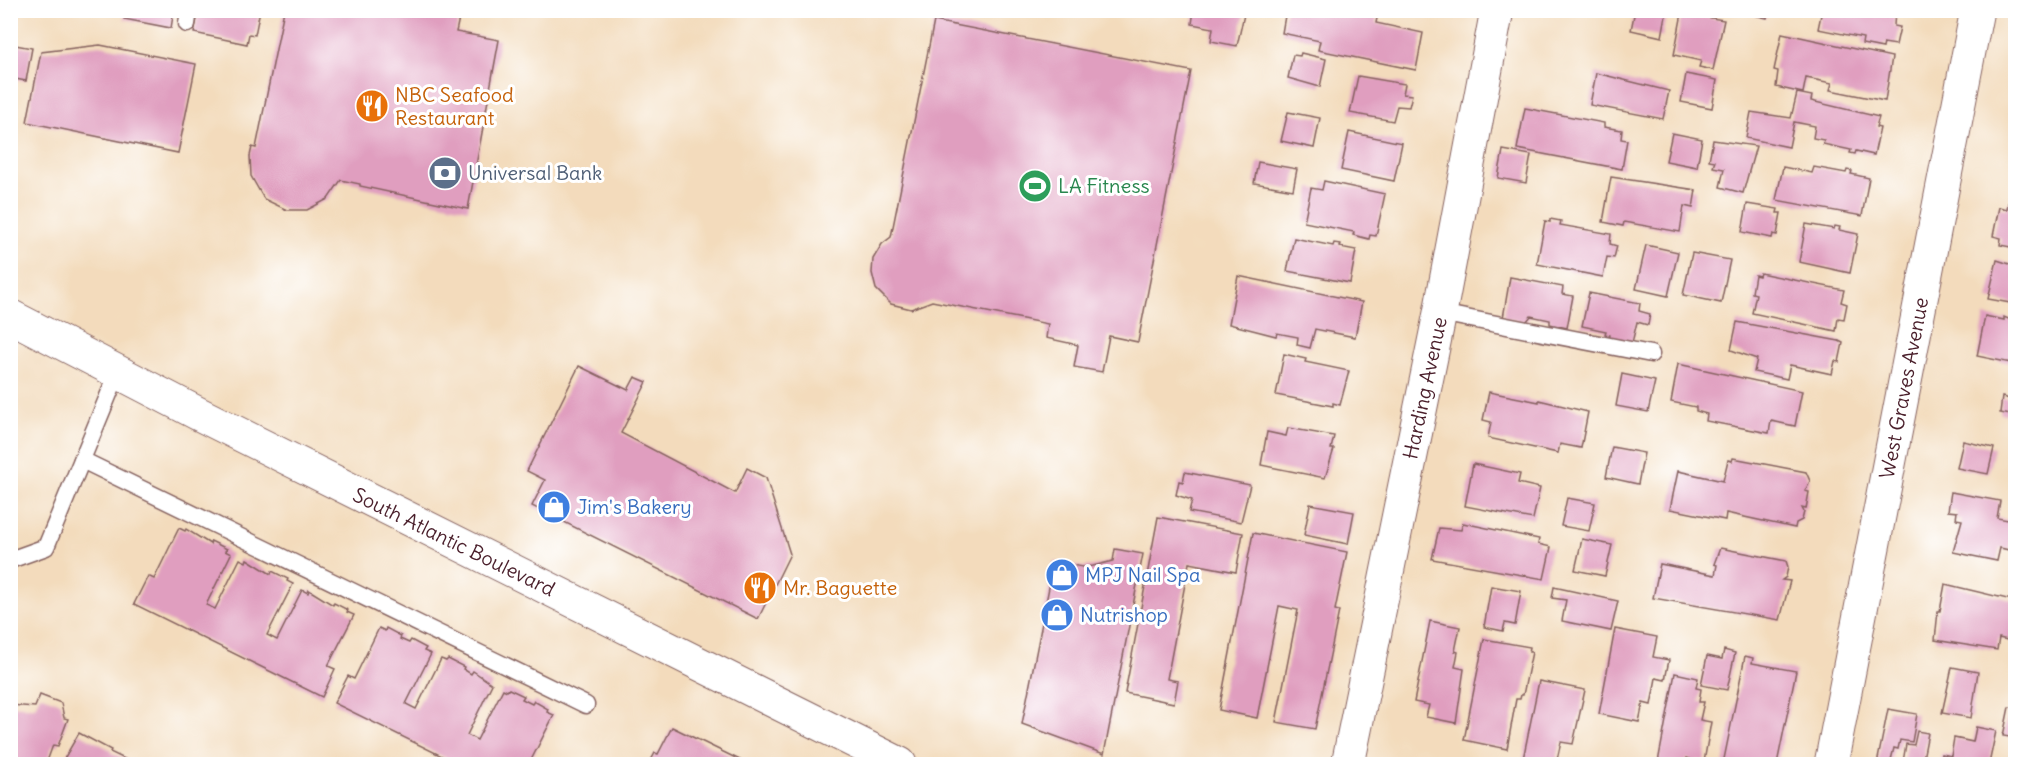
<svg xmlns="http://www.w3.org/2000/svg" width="2026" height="775" font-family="Delius,sans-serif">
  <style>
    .building { fill: #e09ebf }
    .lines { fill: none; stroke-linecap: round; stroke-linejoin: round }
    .lane-casing { stroke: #85615e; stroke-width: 19 }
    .street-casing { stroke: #85615e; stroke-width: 35 }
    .secondary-casing { stroke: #85615e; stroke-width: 35 }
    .primary-casing { stroke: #85615e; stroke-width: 35 }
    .lane { stroke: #fff; stroke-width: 16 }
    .street { stroke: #fff; stroke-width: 33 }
    .secondary { stroke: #fff; stroke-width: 33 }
    .primary { stroke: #fff; stroke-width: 33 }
    .labels { text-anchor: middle; stroke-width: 6; stroke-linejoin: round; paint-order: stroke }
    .food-label { font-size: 20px; fill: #c56008; stroke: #fff; text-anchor: start }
    .service-label { font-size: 20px; fill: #4e5e75; stroke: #fff; text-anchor: start }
    .leisure-label { font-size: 20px; fill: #27864d; stroke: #fff; text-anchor: start }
    .street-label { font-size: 20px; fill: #4a1f2b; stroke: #fff }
    .shop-label { font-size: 20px; fill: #366cbe; stroke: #fff; text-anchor: start }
  </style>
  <rect width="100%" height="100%" fill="#fff"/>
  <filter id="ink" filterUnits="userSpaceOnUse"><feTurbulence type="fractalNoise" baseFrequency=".0167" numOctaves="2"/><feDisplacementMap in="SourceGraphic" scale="12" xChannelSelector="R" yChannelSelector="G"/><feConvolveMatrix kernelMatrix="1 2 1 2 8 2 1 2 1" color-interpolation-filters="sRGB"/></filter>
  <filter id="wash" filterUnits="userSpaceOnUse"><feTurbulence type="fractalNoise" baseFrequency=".008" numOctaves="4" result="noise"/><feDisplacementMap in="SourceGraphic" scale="24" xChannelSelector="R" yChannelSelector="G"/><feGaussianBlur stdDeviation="1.35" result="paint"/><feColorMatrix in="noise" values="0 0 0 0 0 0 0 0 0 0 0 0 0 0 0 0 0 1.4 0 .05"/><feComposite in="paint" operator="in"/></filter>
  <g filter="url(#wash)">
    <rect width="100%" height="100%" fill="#f3dbbc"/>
    <g id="blocks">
      <!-- building -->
      <g class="building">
        <polygon points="126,10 174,10 171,28 124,19"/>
        <polygon points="199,10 260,10 255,35 249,34 247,44 194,33"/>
        <polygon points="284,10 351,10 373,15 374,10 424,10 459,18 456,32 499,40 468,209 360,186 360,184 341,180 328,199 307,210 287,210 264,199 251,176 250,156 252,147 256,148"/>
        <polygon points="1194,10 1245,10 1237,46 1211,41 1213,28 1192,24"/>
        <polygon points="1286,10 1366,10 1378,13 1376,23 1423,33 1416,70 1318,50 1320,41 1282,33"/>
        <polygon points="1635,10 1667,10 1662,37 1631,30"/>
        <polygon points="1733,10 1769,10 1767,18"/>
        <polygon points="1822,10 1895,10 1894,26 1900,27 1896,45 1884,43 1883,48 1862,44 1863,38 1818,29"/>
        <polygon points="1682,13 1724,20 1713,70 1699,67 1701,61 1674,55"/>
        <polygon points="934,21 1191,71 1138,342 1109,336 1102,372 1074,367 1078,345 1046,338 1048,324 932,301 911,309 891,304 876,289 872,273 873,259 882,244 891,237"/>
        <polygon points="1782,33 1892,57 1885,101 1830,90 1832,83 1806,78 1803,93 1776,87 1778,71 1774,70"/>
        <polygon points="10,44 32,48 26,81 10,78"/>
        <polygon points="100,45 196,64 178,153 27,122 41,52"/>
        <polygon points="1301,53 1326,59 1320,87 1288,78 1293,55 1300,56"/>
        <polygon points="1596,73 1669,91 1663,119 1590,105"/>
        <polygon points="1686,74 1717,80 1712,108 1681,102"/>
        <polygon points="1358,76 1405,84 1403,94 1412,95 1409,107 1397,106 1393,121 1350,113"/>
        <polygon points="1797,93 1812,96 1811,101 1879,117 1876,127 1880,128 1874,155 1856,151 1855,154 1850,153 1851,150 1823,144 1824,140 1813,138 1815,126 1794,122 1789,147 1746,138 1751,112 1791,118"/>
        <polygon points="1525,108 1604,123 1604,127 1622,130 1621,139 1627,140 1622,169 1517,149"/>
        <polygon points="1288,112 1320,118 1314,148 1281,141"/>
        <polygon points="1349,132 1402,143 1394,181 1341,170"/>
        <polygon points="1672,133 1702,139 1697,167 1666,161"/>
        <polygon points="1713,140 1756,146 1743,193 1720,187 1724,169 1713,167 1715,161 1709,160"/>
        <polygon points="1503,150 1531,155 1526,183 1498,178"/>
        <polygon points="1258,162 1297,169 1293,190 1254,183"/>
        <polygon points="1783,167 1812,173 1814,167 1846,173 1847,170 1852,171 1851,174 1869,178 1862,216 1776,200"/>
        <polygon points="1611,177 1696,190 1693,208 1684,206 1680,232 1624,222 1623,226 1603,222"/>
        <polygon points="1324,181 1385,194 1376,236 1370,235 1369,239 1353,235 1354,232 1304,222 1311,188 1322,190"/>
        <polygon points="2008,203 2016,205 2016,248 2000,245 2001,238 1993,236 1999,207 2007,209"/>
        <polygon points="1747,204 1778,209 1777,213 1781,213 1777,235 1773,234 1772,238 1742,232"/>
        <polygon points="1550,219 1561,221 1560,225 1611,234 1610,244 1617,246 1614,258 1607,257 1603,277 1537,264 1545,221 1550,222"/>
        <polygon points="1806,224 1834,229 1835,226 1840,227 1839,230 1858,234 1850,273 1799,262"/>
        <polygon points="1294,238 1333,246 1334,243 1341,244 1340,247 1356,250 1350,283 1287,271"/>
        <polygon points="1646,245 1678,252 1668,296 1636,289"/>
        <polygon points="1692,253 1730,260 1721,303 1683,295"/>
        <polygon points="1997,260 2016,266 2016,304 1988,299"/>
        <polygon points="1760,273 1844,290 1841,302 1847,304 1844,319 1838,318 1836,331 1752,313 1756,294 1752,293 1755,275 1759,276"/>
        <polygon points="1238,276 1362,302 1355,337 1315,329 1310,348 1297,345 1298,337 1277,333 1276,336 1229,324"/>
        <polygon points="1510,277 1563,287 1562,294 1573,296 1567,328 1550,324 1550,320 1531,316 1526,322 1503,318"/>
        <polygon points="1589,293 1640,303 1639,311 1650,314 1648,325 1637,322 1632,343 1609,339 1610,335 1605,334 1606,331 1582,326"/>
        <polygon points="1985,316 2004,320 2004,317 2016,322 2016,364 1977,356"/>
        <polygon points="1737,322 1839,341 1843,343 1839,362 1835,361 1832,374 1790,365 1787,379 1754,372 1757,359 1731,350"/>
        <polygon points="1284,354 1306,359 1305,362 1349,371 1340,405 1333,403 1333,406 1276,395"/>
        <polygon points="1678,364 1802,391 1795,426 1771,421 1769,433 1706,421 1707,414 1696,411 1696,407 1671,402"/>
        <polygon points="579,366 628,390 635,377 647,382 621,433 735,493 747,468 766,478 790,554 758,619 532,506 545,480 527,471"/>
        <polygon points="1622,374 1655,381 1648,412 1616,406"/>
        <polygon points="2014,380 2016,416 2000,413 2002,397 2010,399"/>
        <polygon points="1489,392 1539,402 1539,400 1588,412 1581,448 1560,444 1558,453 1488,438 1491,422 1483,420"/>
        <polygon points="1288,428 1334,436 1331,449 1334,449 1325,478 1261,465 1267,432 1286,436"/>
        <polygon points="1963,441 1994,448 1988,474 1957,468"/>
        <polygon points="1612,447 1644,453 1638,484 1606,477"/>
        <polygon points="1733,458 1806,472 1810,481 1805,491 1809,492 1806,509 1802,508 1804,512 1802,520 1796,523 1795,528 1726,513 1725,520 1670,509 1678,471 1723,481 1728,460 1732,461"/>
        <polygon points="1473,464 1520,474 1518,483 1540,488 1533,519 1465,506"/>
        <polygon points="1185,472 1250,485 1241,522 1189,512 1192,500 1176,495 1179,481 1183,482"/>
        <polygon points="1951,492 2000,501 1997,518 2014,521 2009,550 2000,548 1997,561 1953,552 1962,520 1956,519 1957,512 1948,511"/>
        <polygon points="1567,498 1595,503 1589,531 1561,526"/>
        <polygon points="1310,504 1354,512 1348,544 1304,535"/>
        <polygon points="1158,517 1243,533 1236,572 1189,563 1167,679 1178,681 1174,703 1125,693"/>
        <polygon points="1463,523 1539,539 1538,544 1551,547 1544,579 1432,559 1439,528 1461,530"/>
        <polygon points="179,528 185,531 186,529 210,544 211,541 227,549 225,551 231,554 206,605 215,609 240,559 246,562 247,559 271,574 272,571 288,579 287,581 293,584 267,635 277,640 302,590 308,593 309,590 333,605 334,603 348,610 347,612 354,615 328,666 335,669 322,697 134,604 148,576 154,579"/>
        <polygon points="1253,533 1347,552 1335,610 1339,611 1315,729 1276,722 1298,610 1279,606 1257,718 1219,710"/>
        <polygon points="1582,539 1612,545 1605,576 1575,570"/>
        <polygon points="1720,548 1786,561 1788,567 1786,577 1782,580 1790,581 1780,620 1653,598 1660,564 1715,575 1717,565 1714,564"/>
        <polygon points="1115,549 1143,554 1104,754 1022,724 1054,562 1083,567 1093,566 1113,561"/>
        <polygon points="1945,584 2016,601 2016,642 1999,638 1997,650 1935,640 1938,611 1940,611"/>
        <polygon points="1491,586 1521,591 1515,625 1505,623 1503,631 1484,627"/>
        <polygon points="1554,587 1618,601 1611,631 1562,621 1566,600 1552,598"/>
        <polygon points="1430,621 1460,627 1455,651 1458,652 1455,667 1464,669 1456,723 1426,717 1429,705 1414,702"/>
        <polygon points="379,628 385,631 386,628 401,636 400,639 409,643 411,640 426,648 424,651 431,654 406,704 416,709 441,659 446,661 448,659 464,667 463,669 471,674 473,671 492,684 467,735 477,740 503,689 507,691 509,689 524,696 522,699 532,704 534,701 548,709 547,712 554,715 529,764 458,764 334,703 348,676 354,679"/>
        <polygon points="1615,629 1657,637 1653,657 1669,660 1665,680 1656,678 1651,705 1643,703 1639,722 1599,714"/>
        <polygon points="1484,639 1530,647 1529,652 1532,652 1523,695 1521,695 1520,699 1516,699 1507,749 1464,740"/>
        <polygon points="1724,650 1735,653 1727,690 1701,685 1707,656 1722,659"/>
        <polygon points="1745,656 1753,658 1752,663 1796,671 1777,764 1723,764"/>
        <polygon points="1952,667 1978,672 1971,718 1942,713"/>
        <polygon points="1675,673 1698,678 1696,688 1701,689 1699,702 1704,702 1700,720 1711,722 1704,762 1697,760 1696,764 1689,762 1690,759 1687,758 1686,763 1658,762"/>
        <polygon points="1539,681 1585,690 1573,744 1561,742 1556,764 1522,764"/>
        <polygon points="40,695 61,703 64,718 68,719 58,746 53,745 46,764 10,764 10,705 35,707"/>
        <polygon points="2009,707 2016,708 2016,738 2003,736"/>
        <polygon points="1888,709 1917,714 1912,742 1900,740 1898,749 1894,748 1891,760 1903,762 1906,744 1914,745 1917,731 1928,733 1922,764 1877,764"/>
        <polygon points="672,727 748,764 649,764 655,753 658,754"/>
        <polygon points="1976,727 1996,731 1989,764 1940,764 1942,754 1951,756 1954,738 1973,742"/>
        <polygon points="79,733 111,750 110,752 135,764 61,764"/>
      </g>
    </g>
  </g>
  <g filter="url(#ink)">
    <use href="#blocks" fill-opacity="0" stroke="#85615e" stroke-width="1.5"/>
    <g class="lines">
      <defs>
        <g id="lane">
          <polyline points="187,24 189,10"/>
          <polyline points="1440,313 1651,354"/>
          <polyline points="82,460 586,705"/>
          <polyline points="10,560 46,547 118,372"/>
        </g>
        <polyline id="street" points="1831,764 1977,10"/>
        <polyline id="secondary" points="1348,764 1440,313 1497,10"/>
        <polyline id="primary" points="10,316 197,413 900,764"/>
      </defs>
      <!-- lane casing -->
      <use href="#lane" class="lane-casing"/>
      <!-- street casing -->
      <use href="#street" class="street-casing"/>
      <!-- secondary casing -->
      <use href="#secondary" class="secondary-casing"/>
      <!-- primary casing -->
      <use href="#primary" class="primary-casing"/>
      <!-- lane -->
      <use href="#lane" class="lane"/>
      <!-- street -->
      <use href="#street" class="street"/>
      <!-- secondary -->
      <use href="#secondary" class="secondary"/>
      <!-- primary -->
      <use href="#primary" class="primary"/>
    </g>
  </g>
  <!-- icons -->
  <defs>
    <symbol id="restaurant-disc" viewBox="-11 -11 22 22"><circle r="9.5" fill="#e8710a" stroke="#fff"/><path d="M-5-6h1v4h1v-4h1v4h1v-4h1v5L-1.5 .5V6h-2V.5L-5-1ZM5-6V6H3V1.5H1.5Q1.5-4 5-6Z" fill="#fff"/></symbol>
    <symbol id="bank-disc" viewBox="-11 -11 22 22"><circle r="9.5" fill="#5c6f8a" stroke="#fff"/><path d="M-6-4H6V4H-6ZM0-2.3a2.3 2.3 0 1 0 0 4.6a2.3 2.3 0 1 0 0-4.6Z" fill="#fff"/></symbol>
    <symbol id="stadium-disc" viewBox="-11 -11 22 22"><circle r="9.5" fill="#2e9e5b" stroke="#fff"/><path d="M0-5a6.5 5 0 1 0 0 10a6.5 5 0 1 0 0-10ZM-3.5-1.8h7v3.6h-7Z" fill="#fff"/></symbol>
    <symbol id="shop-disc" viewBox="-11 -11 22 22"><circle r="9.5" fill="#3f7fe0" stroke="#fff"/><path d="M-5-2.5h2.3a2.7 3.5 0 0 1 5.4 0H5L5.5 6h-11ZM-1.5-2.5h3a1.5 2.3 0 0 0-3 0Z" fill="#fff"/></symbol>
  </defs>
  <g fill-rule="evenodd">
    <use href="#restaurant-disc" x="353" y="87" width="38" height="38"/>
    <use href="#bank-disc" x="426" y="154" width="38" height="38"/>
    <use href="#stadium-disc" x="1016" y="167" width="38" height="38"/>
    <use href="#shop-disc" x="535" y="488" width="38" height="38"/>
    <use href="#shop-disc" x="1043" y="556" width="38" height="38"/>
    <use href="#restaurant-disc" x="741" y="569" width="38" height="38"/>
    <use href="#shop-disc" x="1038" y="596" width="38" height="38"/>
  </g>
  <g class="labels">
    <!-- food labels -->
    <g class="food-label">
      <text x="395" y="102">NBC Seafood<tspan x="395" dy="23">Restaurant</tspan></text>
      <text x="783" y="595">Mr. Baguette</text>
    </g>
    <!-- service labels -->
    <g class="service-label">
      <text x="468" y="180">Universal Bank</text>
    </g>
    <!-- leisure labels -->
    <g class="leisure-label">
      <text x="1058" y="193">LA Fitness</text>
    </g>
    <!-- street labels -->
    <g class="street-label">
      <text transform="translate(1425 388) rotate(-78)" y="7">Harding Avenue</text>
      <text transform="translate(1904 388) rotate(-79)" y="7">West Graves Avenue</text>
      <text transform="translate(454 542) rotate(26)" y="7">South Atlantic Boulevard</text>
    </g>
    <!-- shop labels -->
    <g class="shop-label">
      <text x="577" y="514">Jim's Bakery</text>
      <text x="1085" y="582">MPJ Nail Spa</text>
      <text x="1080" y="622">Nutrishop</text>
    </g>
  </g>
  <!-- margin -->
  <rect width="2026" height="775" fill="none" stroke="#fff" stroke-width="36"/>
</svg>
